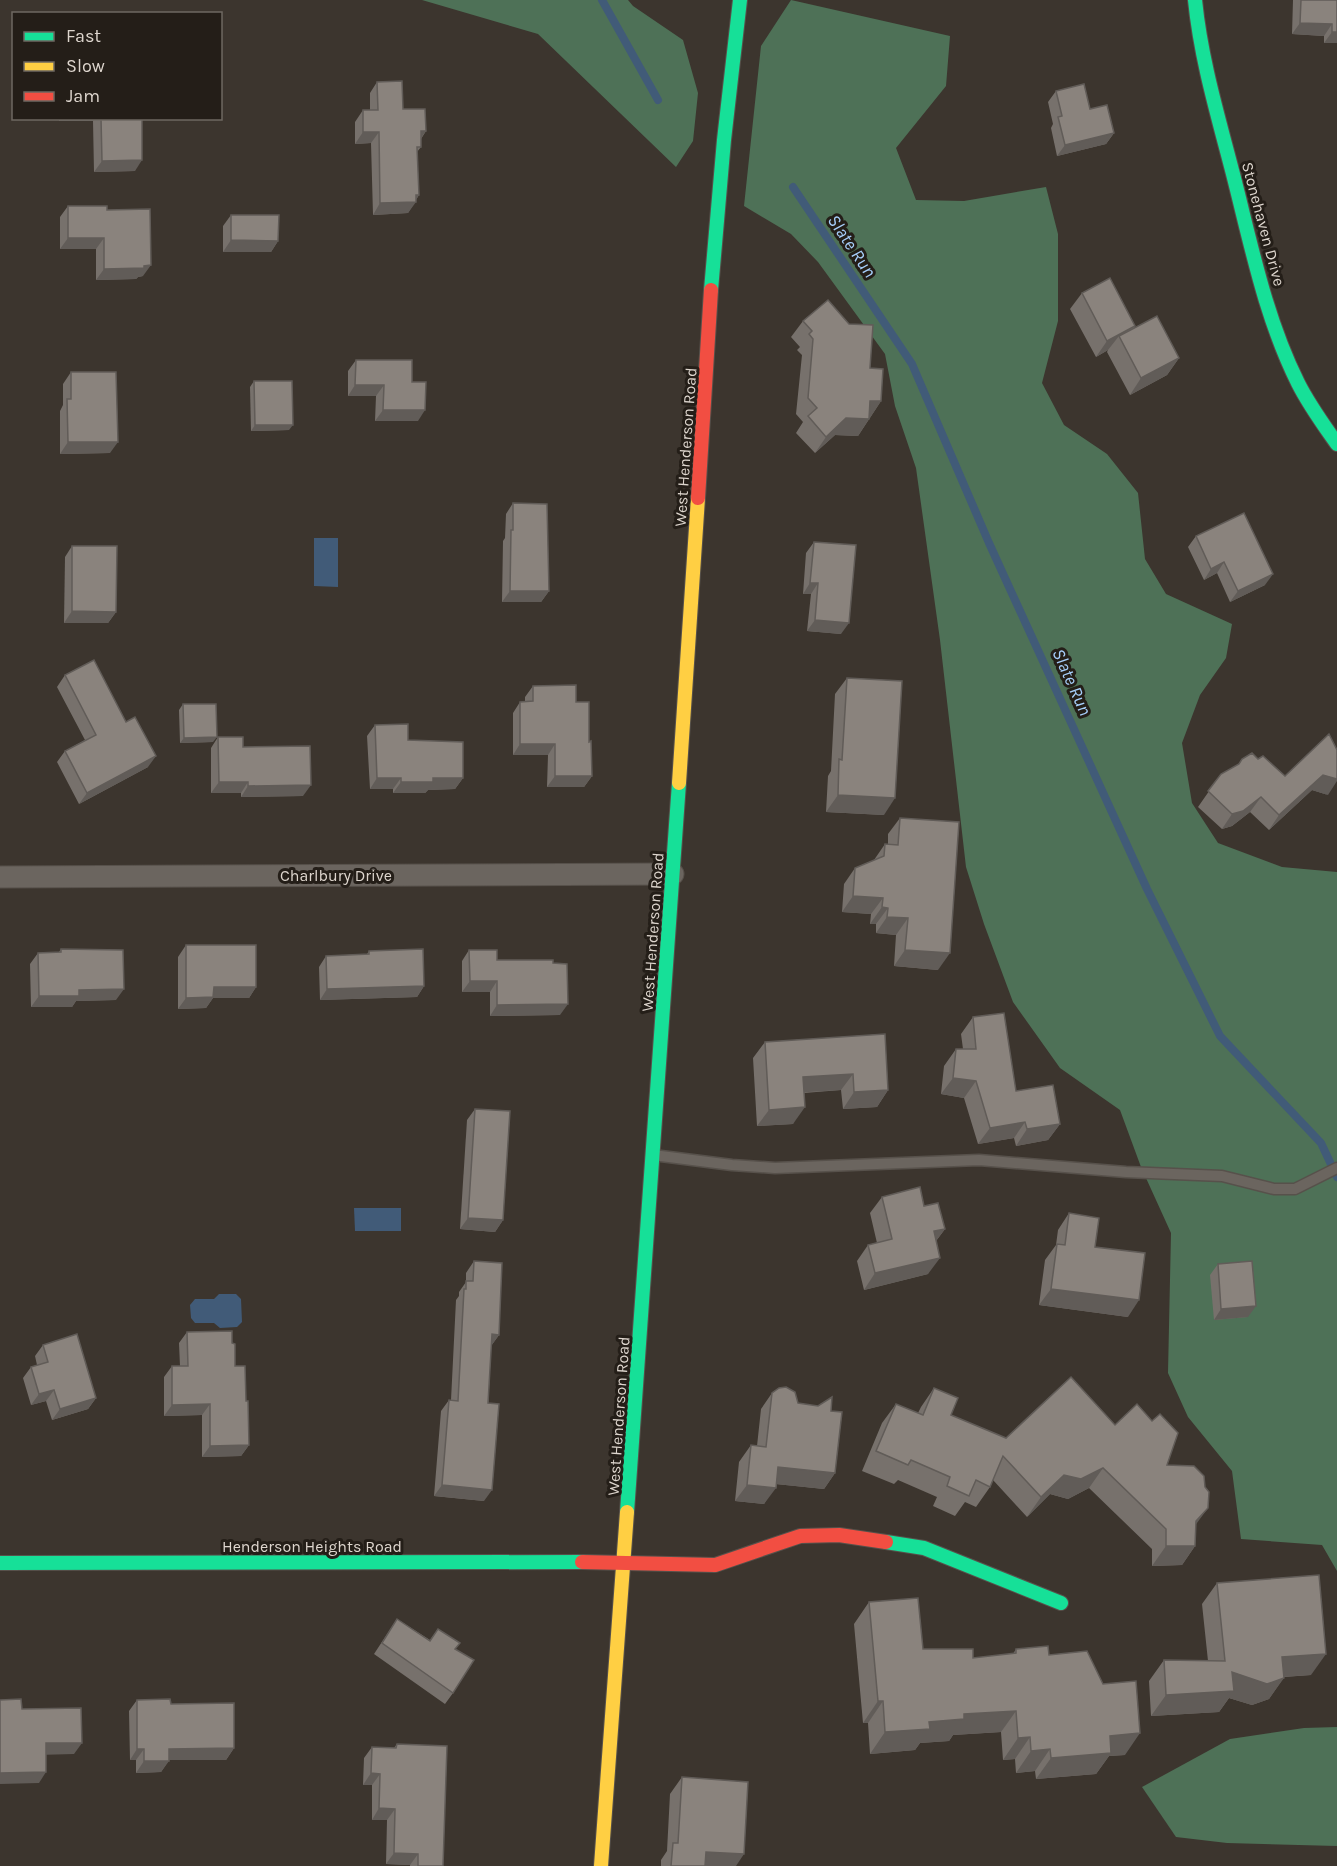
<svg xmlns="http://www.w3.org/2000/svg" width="1337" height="1866" font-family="Karla,sans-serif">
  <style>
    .forest { fill: #4e7157 }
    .water { fill: #415b78 }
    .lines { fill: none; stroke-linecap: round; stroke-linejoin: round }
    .stream { stroke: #415b78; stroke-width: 8 }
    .lane-casing { stroke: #57514b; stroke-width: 13 }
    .street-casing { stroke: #57514b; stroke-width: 23 }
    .fast-casing { stroke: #57514b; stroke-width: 16 }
    .slow-casing { stroke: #57514b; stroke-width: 16 }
    .jam-casing { stroke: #57514b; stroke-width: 16 }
    .lane { stroke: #6b655f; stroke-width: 10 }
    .street { stroke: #6b655f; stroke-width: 21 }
    .fast { stroke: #16e098; stroke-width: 14 }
    .slow { stroke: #ffcf43; stroke-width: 14 }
    .jam { stroke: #f24e42; stroke-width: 14 }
    .wall { fill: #77716c }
    .shaded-wall { fill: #615c58 }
    .building { fill: #8a837d; stroke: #615c58; stroke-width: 1.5 }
    .labels { text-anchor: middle; stroke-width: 6; stroke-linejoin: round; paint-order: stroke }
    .street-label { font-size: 16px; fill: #ded6ce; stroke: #241e18 }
    .water-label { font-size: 18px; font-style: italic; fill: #a6cefa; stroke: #241e18 }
  </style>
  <rect width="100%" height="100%" fill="#3c352e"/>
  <!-- forest -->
  <g class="forest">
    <polygon points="422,0 628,0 633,6 683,40 698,93 693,141 676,167 538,34"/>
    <polygon points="791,0 950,36 946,86 896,148 916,200 964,201 1046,187 1058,234 1058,321 1042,383 1064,425 1107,454 1138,493 1145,559 1166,594 1232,624 1226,658 1200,695 1182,743 1192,803 1218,843 1282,867 1337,872 1337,1571 1322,1545 1241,1539 1232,1471 1188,1417 1168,1373 1171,1233 1141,1167 1120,1110 1060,1068 1013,1002 984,924 966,867 940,640 916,468 895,406 885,354 818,262 791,234 744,206 761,46"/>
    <polygon points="1337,1727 1337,1846 1227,1843 1176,1837 1142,1787 1230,1739 1304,1728"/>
  </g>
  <!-- water -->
  <g class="water">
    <polygon points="314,538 338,538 338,587 314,586"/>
    <polygon points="354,1208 401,1208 401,1231 355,1231"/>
    <polygon points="219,1294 236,1294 241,1299 242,1322 237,1327 220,1328 214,1323 195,1323 191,1318 190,1305 195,1299 214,1299"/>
  </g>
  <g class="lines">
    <!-- stream -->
    <g class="stream">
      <polyline points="602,0 658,100"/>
      <polyline points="793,187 912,364 989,543 1147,889 1220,1036 1321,1143 1337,1177"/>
    </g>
    <defs>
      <polyline id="lane" points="653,1155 732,1165 775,1168 979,1160 1126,1172 1222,1176 1274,1189 1295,1189 1337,1168"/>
      <polyline id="street" points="0,877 673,874"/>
      <g id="fast">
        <path d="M 1195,0 C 1201,60 1218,116 1233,174 C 1251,244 1265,317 1298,383 C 1309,405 1323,424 1337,444"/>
        <polyline points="711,290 724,140 740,0"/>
        <polyline points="627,1512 679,783"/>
        <polyline points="886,1542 924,1548 1061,1603"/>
        <polyline points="0,1563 582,1562"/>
      </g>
      <g id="slow">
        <polyline points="679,783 698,498"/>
        <polyline points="601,1866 627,1512"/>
      </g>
      <g id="jam">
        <polyline points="698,498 711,290"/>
        <polyline points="582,1562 715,1565 800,1536 839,1535 886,1542"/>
      </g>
    </defs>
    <!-- lane casing -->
    <use href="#lane" class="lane-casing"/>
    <!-- street casing -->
    <use href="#street" class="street-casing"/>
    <!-- fast casing -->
    <use href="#fast" class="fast-casing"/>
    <!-- slow casing -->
    <use href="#slow" class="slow-casing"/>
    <!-- jam casing -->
    <use href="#jam" class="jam-casing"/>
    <!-- lane -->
    <use href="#lane" class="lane"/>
    <!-- street -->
    <use href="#street" class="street"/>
    <!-- fast -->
    <use href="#fast" class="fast"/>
    <!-- slow -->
    <use href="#slow" class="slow"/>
    <!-- jam -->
    <use href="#jam" class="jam"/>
  </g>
  <!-- wall -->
  <g class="wall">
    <polygon points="1293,0 1337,0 1337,43 1324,43 1324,36 1292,34"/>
    <polygon points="377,82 426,131 421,139 421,147 417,152 419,195 408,213 373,215 371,143 355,144 355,122 363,110 370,110 370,93"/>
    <polygon points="1056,91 1090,109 1114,133 1106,144 1057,156 1051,128 1053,124 1048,102"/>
    <polygon points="59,118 142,118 135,171 94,172 93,121 59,121"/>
    <polygon points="68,206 107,210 143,276 138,277 136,279 96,280 96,249 60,249 60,217"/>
    <polygon points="231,215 278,241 271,252 223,252 223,226"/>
    <polygon points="1082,293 1134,327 1179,358 1167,375 1130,395 1107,352 1108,350 1096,357 1070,309"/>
    <polygon points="803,321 870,368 881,401 858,436 835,435 815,453 796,433 803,422 796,414 802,355 797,350 800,347 791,337"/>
    <polygon points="356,360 412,382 418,421 375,421 376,396 348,396 348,371"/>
    <polygon points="71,372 110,453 60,454 60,411 63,405 63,384"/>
    <polygon points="254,381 289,430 251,431 250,387"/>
    <polygon points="513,503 549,591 541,602 502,602 503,541 505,538 506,514"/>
    <polygon points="1196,536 1265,585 1230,602 1217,573 1204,580 1188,547"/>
    <polygon points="814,542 841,634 807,631 811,594 803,594 806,553"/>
    <polygon points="72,546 116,612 108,623 64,623 65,557"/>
    <polygon points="65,675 126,722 148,767 79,804 57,762 65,751 85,740 57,687"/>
    <polygon points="847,678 884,815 826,812 828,776 831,771 835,694"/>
    <polygon points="533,686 576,702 589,742 592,776 584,787 547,787 548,755 513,755 513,713 520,702 525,702 525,697"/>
    <polygon points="183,704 213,742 180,743 179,710"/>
    <polygon points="375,725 408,740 463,778 455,789 428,790 425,793 393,793 393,789 370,789 367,736"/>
    <polygon points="218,737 243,747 303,796 241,797 241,793 211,793 211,748"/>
    <polygon points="1242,759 1258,759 1285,776 1328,795 1312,790 1269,830 1250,812 1232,826 1222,829 1198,807 1221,774 1238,765"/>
    <polygon points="900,818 938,970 894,966 896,935 876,933 876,924 870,924 871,914 842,912 844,884 855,868 874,860 885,844 888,844 888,834"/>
    <polygon points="186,945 256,987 249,998 213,998 206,1008 178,1009 178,957"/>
    <polygon points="61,949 116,1000 76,1001 72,1007 31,1007 30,964 38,953 59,952"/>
    <polygon points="469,950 497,960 553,963 560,1015 490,1016 490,992 462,992 462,961"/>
    <polygon points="369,951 424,986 417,997 320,1000 319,967 326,956 367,954"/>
    <polygon points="973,1017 1016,1091 1060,1124 1048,1140 1016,1146 1014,1138 978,1144 964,1098 941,1094 944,1066 956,1049 963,1049 961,1034"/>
    <polygon points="885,1034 888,1090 877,1107 843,1109 841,1090 804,1093 793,1124 757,1126 753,1058 765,1042"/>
    <polygon points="475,1109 503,1220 495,1232 460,1229 467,1120"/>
    <polygon points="882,1197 924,1206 945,1229 936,1241 928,1274 864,1290 857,1261 868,1245 877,1243 870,1213"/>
    <polygon points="1069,1213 1095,1247 1128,1317 1039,1305 1045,1260 1056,1245 1058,1230"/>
    <polygon points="474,1261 499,1335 491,1346 484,1501 434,1496 441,1411 449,1400 451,1400 456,1300 459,1296 459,1292 466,1282 466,1273"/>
    <polygon points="1218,1264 1248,1317 1214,1320 1210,1275"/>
    <polygon points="187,1332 232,1343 235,1366 246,1401 249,1445 241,1456 202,1457 202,1415 164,1416 164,1377 172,1366 180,1366 179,1343"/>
    <polygon points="43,1345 96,1398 88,1409 52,1420 46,1401 31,1405 23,1378 31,1367 37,1365 35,1356"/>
    <polygon points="934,1388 951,1415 1006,1438 1115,1425 1167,1465 1196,1525 1195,1546 1182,1565 1152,1566 1152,1549 1089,1488 1068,1499 1050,1494 1027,1517 993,1480 990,1487 976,1507 965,1502 955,1516 933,1506 937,1497 898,1480 894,1484 862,1471 882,1423 896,1404 918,1413 921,1407"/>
    <polygon points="772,1393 798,1403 831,1411 835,1473 824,1489 776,1484 764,1504 735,1501 739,1462 751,1445 757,1446 761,1409"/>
    <polygon points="1217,1583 1311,1675 1284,1677 1269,1699 1252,1705 1229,1698 1219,1712 1151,1716 1149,1681 1164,1660 1208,1661 1202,1604"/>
    <polygon points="869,1602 923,1649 973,1658 1013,1654 1016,1649 1049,1655 1125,1755 1109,1756 1096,1774 1036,1779 1035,1771 1016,1773 1015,1759 1003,1760 1001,1732 953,1735 949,1741 920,1743 915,1750 870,1754 868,1723 863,1723 854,1624"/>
    <polygon points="397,1619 430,1640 438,1629 455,1649 453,1693 445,1704 374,1654"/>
    <polygon points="137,1700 171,1704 234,1748 226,1760 169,1760 161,1772 136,1773 136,1760 130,1760 129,1711"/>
    <polygon points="397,1744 443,1866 410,1866 410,1865 386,1864 387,1820 372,1820 372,1785 363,1785 364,1758 372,1747 394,1748"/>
    <polygon points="682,1777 736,1866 661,1866 661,1860 667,1851 670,1794"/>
  </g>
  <!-- shaded-wall -->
  <g class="shaded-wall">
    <polygon points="1300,23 1332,24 1324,36 1292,34"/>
    <polygon points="1332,32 1337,32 1337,43 1324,43"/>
    <polygon points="61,118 95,118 93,121 59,121"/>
    <polygon points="421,131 426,131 418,142"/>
    <polygon points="363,132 379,132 371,143 355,144"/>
    <polygon points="1114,133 1106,144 1057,156 1065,145"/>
    <polygon points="142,160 135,171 94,172 102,161"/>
    <polygon points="416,195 419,195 414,202 416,202 408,213 373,215 380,203"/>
    <polygon points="68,238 104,238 96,249 60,249"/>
    <polygon points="231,240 278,241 271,252 223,252"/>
    <polygon points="151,265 143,276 138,277 136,279 96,280 104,269"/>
    <polygon points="1135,326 1119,336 1108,350 1096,357 1107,341"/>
    <polygon points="1179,358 1167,375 1130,395 1141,378"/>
    <polygon points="355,385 384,385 376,396 348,396"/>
    <polygon points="870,401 881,401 870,418 859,417"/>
    <polygon points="383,410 425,410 418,421 375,421"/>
    <polygon points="846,418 869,419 858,436 835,435 815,453 826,437"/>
    <polygon points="255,425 293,425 289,430 251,431"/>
    <polygon points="68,442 118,442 110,453 60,454"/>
    <polygon points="1224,562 1217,573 1204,580 1211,569"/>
    <polygon points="1273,574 1265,585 1230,602 1238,591"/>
    <polygon points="810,583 818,583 811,594 803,594"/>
    <polygon points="510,591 549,591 541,602 502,602"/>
    <polygon points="72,611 116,612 108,623 64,623"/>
    <polygon points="815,620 849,623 841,634 807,631"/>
    <polygon points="217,737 213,742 180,743 184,738"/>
    <polygon points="520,744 555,744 548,755 513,755"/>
    <polygon points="156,756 148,767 79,804 87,793"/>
    <polygon points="1323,775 1337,779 1337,781 1328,795 1312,790 1269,830 1279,815"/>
    <polygon points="555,776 592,776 584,787 547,787"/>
    <polygon points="377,778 401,778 393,789 370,789"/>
    <polygon points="433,778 463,778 455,789 428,790 425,793 393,793 401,782"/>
    <polygon points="219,782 248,782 241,793 211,793"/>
    <polygon points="311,785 303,796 241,797 248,786"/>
    <polygon points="838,795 895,798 884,815 826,812"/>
    <polygon points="1261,797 1250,812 1232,826 1222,829 1232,814"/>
    <polygon points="853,896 883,898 871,914 842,912"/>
    <polygon points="882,907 888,908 876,924 870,924"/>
    <polygon points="887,917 908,918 896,935 876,933"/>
    <polygon points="905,950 950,953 938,970 894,966"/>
    <polygon points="470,981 497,981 490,992 462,992"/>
    <polygon points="424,986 417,997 320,1000 327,989"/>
    <polygon points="214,987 256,987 249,998 213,998 206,1008 178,1009 186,998"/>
    <polygon points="124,989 116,1000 76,1001 72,1007 31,1007 39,996 79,990"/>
    <polygon points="568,1004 560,1015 490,1016 497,1005"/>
    <polygon points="853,1074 841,1090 792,1093 803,1077"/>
    <polygon points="953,1078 976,1081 964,1098 941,1094"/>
    <polygon points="888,1090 877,1107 843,1109 854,1092"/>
    <polygon points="805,1107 793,1124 757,1126 769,1110"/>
    <polygon points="1025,1122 1014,1138 978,1144 990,1128"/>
    <polygon points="1060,1124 1048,1140 1016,1146 1027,1129"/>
    <polygon points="468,1218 503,1220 495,1232 460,1229"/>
    <polygon points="945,1229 933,1245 934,1231"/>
    <polygon points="940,1258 928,1274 864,1290 875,1273"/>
    <polygon points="1051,1289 1139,1300 1128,1317 1039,1305"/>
    <polygon points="1256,1306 1248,1317 1214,1320 1221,1309"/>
    <polygon points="492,1334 499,1335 491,1346"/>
    <polygon points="54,1390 46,1401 31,1405 39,1394"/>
    <polygon points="96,1398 88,1409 52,1420 60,1409"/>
    <polygon points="210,1404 202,1415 164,1416 172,1405"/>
    <polygon points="249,1445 241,1456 202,1457 210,1446"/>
    <polygon points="778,1467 835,1473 824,1489 766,1483"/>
    <polygon points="1103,1468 1089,1488 1068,1499 1050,1494 1027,1517 1041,1497 1064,1475"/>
    <polygon points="442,1485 492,1490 484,1501 434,1496"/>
    <polygon points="747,1485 776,1488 764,1504 735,1501"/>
    <polygon points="1208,1508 1194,1527 1196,1521"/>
    <polygon points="1166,1546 1195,1546 1182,1565 1152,1566"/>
    <polygon points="1326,1654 1311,1675 1267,1678 1282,1657"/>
    <polygon points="1232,1672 1284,1678 1269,1699 1252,1705 1229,1698 1219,1712 1151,1716 1166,1695"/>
    <polygon points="878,1701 883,1701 868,1723 863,1723"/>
    <polygon points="1016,1711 1001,1732 953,1735 949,1741 920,1743 915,1750 870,1754 885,1732 964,1714"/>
    <polygon points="1140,1733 1125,1755 1109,1756 1096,1774 1036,1779 1051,1758 1110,1736"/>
    <polygon points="1030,1737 1015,1759 1003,1760 1018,1738"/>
    <polygon points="46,1743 82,1743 74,1754 38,1755"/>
    <polygon points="234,1748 226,1760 161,1760 169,1749"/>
    <polygon points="137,1749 144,1749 136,1760 130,1760"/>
    <polygon points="1050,1749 1035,1771 1016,1773 1031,1751"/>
    <polygon points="144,1761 169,1761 161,1772 136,1773"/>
    <polygon points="46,1772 39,1783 0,1784 0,1773"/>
    <polygon points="371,1773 380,1774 372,1785 363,1785"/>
    <polygon points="379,1808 395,1809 387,1820 372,1820"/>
    <polygon points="706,1852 744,1854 736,1866 696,1866"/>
    <polygon points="394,1853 418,1854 410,1865 386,1864"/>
  </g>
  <!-- building -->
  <g class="building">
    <polygon points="1301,0 1337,0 1337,32 1332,32 1332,24 1300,23"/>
    <polygon points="402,81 403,109 425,109 426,131 421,131 421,147 417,147 419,195 416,195 416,202 380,203 379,132 363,132 363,110 378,110 377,82"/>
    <polygon points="1084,84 1090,109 1107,105 1114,133 1065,145 1058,117 1062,116 1056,91"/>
    <polygon points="101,118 142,118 142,160 102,161"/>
    <polygon points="68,206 107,206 107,210 150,209 151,265 144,266 144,268 104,269 104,238 68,238"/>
    <polygon points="231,215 279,215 278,241 231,240"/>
    <polygon points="1110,278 1135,326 1107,341 1082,293"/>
    <polygon points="828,300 849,324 873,325 870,368 883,369 881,401 870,401 869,419 846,418 826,437 808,416 817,408 808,398 813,339 809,334 812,331 803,321"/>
    <polygon points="1157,316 1179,358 1141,378 1119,336"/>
    <polygon points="356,360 412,360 412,382 426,382 425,410 383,410 384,385 355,385"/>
    <polygon points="71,372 116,372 118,442 68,442 67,399 71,399"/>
    <polygon points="254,381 292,381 293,425 255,425"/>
    <polygon points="513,503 547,504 549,591 510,591 511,530 513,530"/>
    <polygon points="1244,513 1273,574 1238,591 1224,562 1211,569 1196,536"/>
    <polygon points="814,542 856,545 849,623 815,620 818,583 810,583"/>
    <polygon points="72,546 117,546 116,612 72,611"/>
    <polygon points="94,660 126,722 135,717 156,756 87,793 65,751 96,735 65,675"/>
    <polygon points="847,678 902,681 895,798 838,795 839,759 842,760"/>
    <polygon points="576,685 576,702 589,702 589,742 591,741 592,776 555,776 555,744 520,744 520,702 533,701 533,686"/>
    <polygon points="183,704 216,704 217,737 184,738"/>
    <polygon points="408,724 408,740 463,742 463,778 433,778 433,782 401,782 401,778 377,778 375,725"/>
    <polygon points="1329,734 1337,750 1337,779 1323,775 1279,815 1261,797 1243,811 1232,814 1208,791 1221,774 1239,764 1242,759 1252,753 1258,759 1263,756 1285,776"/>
    <polygon points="218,737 243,737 243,747 310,746 311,785 248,786 248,782 219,782"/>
    <polygon points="900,818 959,822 950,953 905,950 908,918 887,917 888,908 882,907 883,898 853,896 855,868 884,856 885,844 898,845"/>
    <polygon points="186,945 256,945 256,987 214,987 213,997 186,998"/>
    <polygon points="61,949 123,950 124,989 79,990 79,996 39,996 38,953 61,952"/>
    <polygon points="423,949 424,986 327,989 326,956 369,954 369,951"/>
    <polygon points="469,950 497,950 497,960 553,960 553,963 567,964 568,1004 497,1005 497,981 470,981"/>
    <polygon points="1004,1013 1016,1091 1053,1085 1060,1124 1027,1129 1025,1122 990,1128 976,1081 953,1078 956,1049 976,1049 973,1017"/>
    <polygon points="885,1034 888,1090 854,1092 853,1074 803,1077 805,1107 769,1110 765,1042"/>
    <polygon points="475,1109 510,1111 503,1220 468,1218"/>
    <polygon points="920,1187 924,1206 938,1203 945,1229 934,1231 940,1258 875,1273 868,1245 892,1239 882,1197"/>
    <polygon points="1069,1213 1099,1218 1095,1247 1145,1253 1139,1300 1051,1289 1057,1244 1065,1245"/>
    <polygon points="474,1261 502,1263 499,1335 492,1334 488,1403 499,1404 492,1490 442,1485 449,1400 458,1401 464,1289 466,1289 466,1281 473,1281"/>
    <polygon points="1252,1261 1256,1306 1221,1309 1218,1264"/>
    <polygon points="232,1331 232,1343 235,1344 235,1366 245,1366 246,1401 248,1401 249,1445 210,1446 210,1404 172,1405 172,1366 188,1366 187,1332"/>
    <polygon points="77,1334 96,1398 60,1409 54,1390 39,1394 31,1367 48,1362 43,1345"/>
    <polygon points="1071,1377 1115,1425 1137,1404 1152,1421 1160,1414 1178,1433 1167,1465 1194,1466 1204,1476 1205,1487 1209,1492 1208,1508 1196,1521 1195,1546 1166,1546 1166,1529 1103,1468 1081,1479 1064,1475 1041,1497 1003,1456 990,1487 976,1480 969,1496 947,1486 950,1477 911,1460 908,1465 876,1451 896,1404 923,1415 934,1388 958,1398 951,1415 1006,1438"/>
    <polygon points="786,1387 795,1392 798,1403 818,1406 832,1397 831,1411 842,1412 835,1473 778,1467 776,1488 747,1485 751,1445 766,1447 772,1393 779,1388"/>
    <polygon points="1319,1575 1326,1654 1282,1657 1284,1678 1267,1684 1232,1672 1234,1691 1166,1695 1164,1660 1225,1661 1217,1583"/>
    <polygon points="918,1598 923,1649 973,1649 973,1658 1016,1653 1016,1649 1048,1646 1049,1655 1087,1651 1103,1684 1136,1681 1140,1733 1110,1736 1111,1753 1051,1758 1050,1749 1031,1751 1030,1737 1018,1738 1016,1711 964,1714 964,1719 929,1722 930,1729 885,1732 883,1701 878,1701 869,1602"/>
    <polygon points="397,1619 430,1641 438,1629 460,1643 455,1649 474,1660 453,1693 382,1643"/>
    <polygon points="21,1699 22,1709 81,1708 82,1743 46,1743 46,1772 0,1773 0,1700"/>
    <polygon points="170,1699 171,1704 234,1703 234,1748 169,1749 169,1761 144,1761 144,1749 137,1749 137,1700"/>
    <polygon points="397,1744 447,1746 443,1866 418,1866 418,1854 394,1853 395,1809 379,1808 380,1774 371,1773 372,1747 396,1748"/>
    <polygon points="682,1777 748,1782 744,1854 706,1852 705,1866 671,1866 673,1843 678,1843"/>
  </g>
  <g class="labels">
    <!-- street labels -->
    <g class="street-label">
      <text transform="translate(1264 224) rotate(75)" y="6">Stonehaven Drive</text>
      <text transform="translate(685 447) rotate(-86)" y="6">West Henderson Road</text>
      <text x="336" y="881">Charlbury Drive</text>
      <text transform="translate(652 932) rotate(-86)" y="6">West Henderson Road</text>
      <text transform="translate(618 1416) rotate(-86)" y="6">West Henderson Road</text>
      <text x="312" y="1552">Henderson Heights Road</text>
    </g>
    <!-- water labels -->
    <g class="water-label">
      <text transform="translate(852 246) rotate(56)" y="6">Slate Run</text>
      <text transform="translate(1072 682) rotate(66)" y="6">Slate Run</text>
    </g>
  </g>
  <!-- legend -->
  <rect x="12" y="12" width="210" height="108" fill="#241e18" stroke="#6e6861" stroke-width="1.5"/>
  <rect x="24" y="32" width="30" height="9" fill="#16e098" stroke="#6e6861" stroke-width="1.5"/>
  <text x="66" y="42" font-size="18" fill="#ded6ce">Fast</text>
  <rect x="24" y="62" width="30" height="9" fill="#ffcf43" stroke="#6e6861" stroke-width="1.5"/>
  <text x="66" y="72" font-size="18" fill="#ded6ce">Slow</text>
  <rect x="24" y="92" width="30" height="9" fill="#f24e42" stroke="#6e6861" stroke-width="1.5"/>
  <text x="66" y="102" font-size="18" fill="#ded6ce">Jam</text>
</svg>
